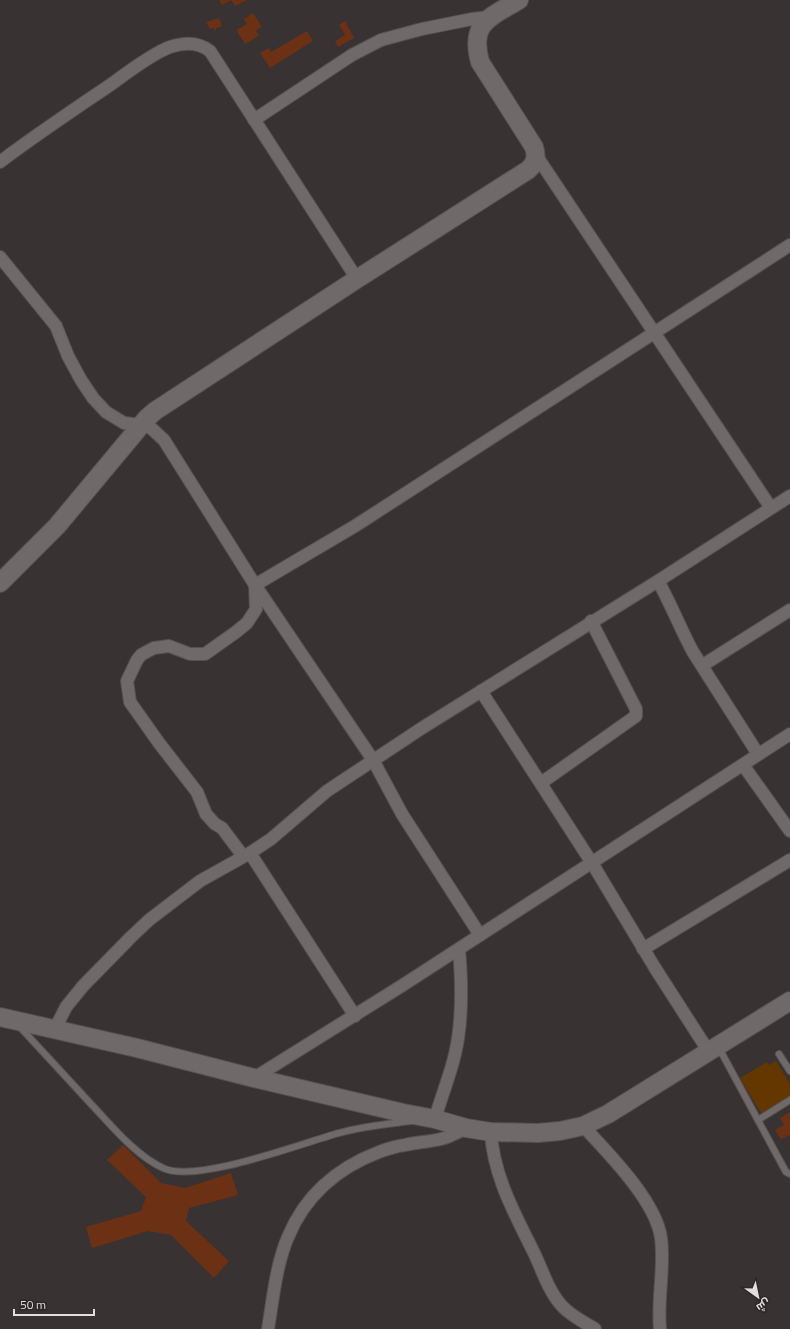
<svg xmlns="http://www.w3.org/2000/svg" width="790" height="1329" font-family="'Titillium Web',Cairo,sans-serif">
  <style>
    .green { fill: #643600 }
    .building { fill: #6c3014 }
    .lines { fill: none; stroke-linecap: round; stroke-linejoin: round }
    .lane-casing { stroke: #565151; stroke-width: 8 }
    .street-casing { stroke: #565151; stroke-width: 14 }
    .secondary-casing { stroke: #565151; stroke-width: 20 }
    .lane { stroke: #706969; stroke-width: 6 }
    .street { stroke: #706969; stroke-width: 12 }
    .secondary { stroke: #706969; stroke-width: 18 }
  </style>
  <rect width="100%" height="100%" fill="#383232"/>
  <!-- green -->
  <polygon class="green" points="776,1061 790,1084 790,1096 761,1113 740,1078 767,1062 769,1065"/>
  <!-- building -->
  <g class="building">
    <polygon points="219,0 231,0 222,5"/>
    <polygon points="231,0 247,0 235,6"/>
    <polygon points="253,13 262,27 256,30 259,36 245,44 236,30 247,24 244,19"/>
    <polygon points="219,18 222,26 216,28 216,30 215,31 213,28 210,29 206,22"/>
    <polygon points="345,21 354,38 338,47 335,41 345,35 339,25"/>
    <polygon points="307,31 313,41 270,68 260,53 269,48 271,52"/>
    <polygon points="790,1112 790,1137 789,1135 781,1139 775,1130 784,1125 780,1118"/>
    <polygon points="123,1145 161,1183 185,1188 231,1173 238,1195 189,1208 186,1221 229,1261 214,1278 171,1235 148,1231 92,1248 86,1227 141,1211 146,1197 107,1160"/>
  </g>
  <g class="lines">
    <defs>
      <g id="lane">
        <path d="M 19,1026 C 43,1052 67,1078 91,1104 C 111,1125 136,1156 163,1168 C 196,1184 302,1143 339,1133 C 363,1126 387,1124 411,1121"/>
        <polyline points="719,1048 786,1172 790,1174"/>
        <polyline points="779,1054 790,1071"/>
        <polyline points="758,1120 790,1100"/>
      </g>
      <g id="street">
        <polyline points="254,120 352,55 381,40 422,29 472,19 490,17"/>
        <polyline points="536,155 771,508"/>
        <path d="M 0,162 C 37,134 75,109 113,83 C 128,72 153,53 170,47 C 185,42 198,42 210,51 L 357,279"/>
        <polyline points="0,257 56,326 68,356 81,380 93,398 106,412 124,423 142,425 151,428 164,440 255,585 373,760 402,814 480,935"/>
        <path d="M 658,581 C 671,604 680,628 693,652 L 758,754"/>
        <polyline points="703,665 790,610"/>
        <polyline points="481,691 592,863 655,968 709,1052"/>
        <polyline points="743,765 790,831"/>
        <polyline points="541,783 636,716 636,709 591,621"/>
        <polyline points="250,853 355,1016"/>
        <polyline points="243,856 222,828 215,824 206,814 197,792 159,743 130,702 127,681 137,660 141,655 148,651 154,648 169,646 190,654 205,654 236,632 247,623 256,609 255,585 355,526 790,245"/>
        <polyline points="643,949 790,860"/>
        <polyline points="55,1029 66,1007 83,986 131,937 149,920 200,881 250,853 271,839 327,791 422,728 658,581 790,496"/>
        <polyline points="254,1078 403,985 790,734"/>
        <path d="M 435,1119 C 441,1097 450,1076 455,1054 C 463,1020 462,983 459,949"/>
        <path d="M 583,1126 C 608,1153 656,1201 661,1238 C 665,1268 657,1299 660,1329"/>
        <path d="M 491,1132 C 493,1176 516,1216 535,1255 C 543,1272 549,1292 562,1306 C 571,1316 584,1322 595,1329"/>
        <path d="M 268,1329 C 273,1299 276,1265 288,1237 C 305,1196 337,1168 379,1152 C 387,1149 396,1146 405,1145 C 417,1142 429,1142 441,1139 C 450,1137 458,1132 466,1128"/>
      </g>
      <g id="secondary">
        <path d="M 0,583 L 57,526 L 147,418 L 155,411 L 357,279 L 528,170 C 536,163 537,157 534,147 L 480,62 C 469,22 491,17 519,0"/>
        <polyline points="0,1017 137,1048 254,1078 403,1113 435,1119 466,1128 491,1132 538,1133 560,1131 583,1126 608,1114 790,1001"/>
      </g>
    </defs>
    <!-- lane casing -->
    <use href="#lane" class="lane-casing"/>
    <!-- street casing -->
    <use href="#street" class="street-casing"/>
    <!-- secondary casing -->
    <use href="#secondary" class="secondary-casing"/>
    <!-- lane -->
    <use href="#lane" class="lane"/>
    <!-- street -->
    <use href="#street" class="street"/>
    <!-- secondary -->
    <use href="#secondary" class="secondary"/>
  </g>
  <!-- north arrow -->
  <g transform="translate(758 1297) rotate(147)" stroke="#2e2828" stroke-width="3" paint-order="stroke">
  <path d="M0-3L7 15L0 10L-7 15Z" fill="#e3dfdf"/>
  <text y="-6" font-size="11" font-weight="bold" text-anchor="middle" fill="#e3dfdf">ش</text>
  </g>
  <!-- scale -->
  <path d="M14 1309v6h80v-6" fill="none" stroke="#e3dfdf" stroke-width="2"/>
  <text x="20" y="1309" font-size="12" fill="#e3dfdf" stroke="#2e2828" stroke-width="3" paint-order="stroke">50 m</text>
</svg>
